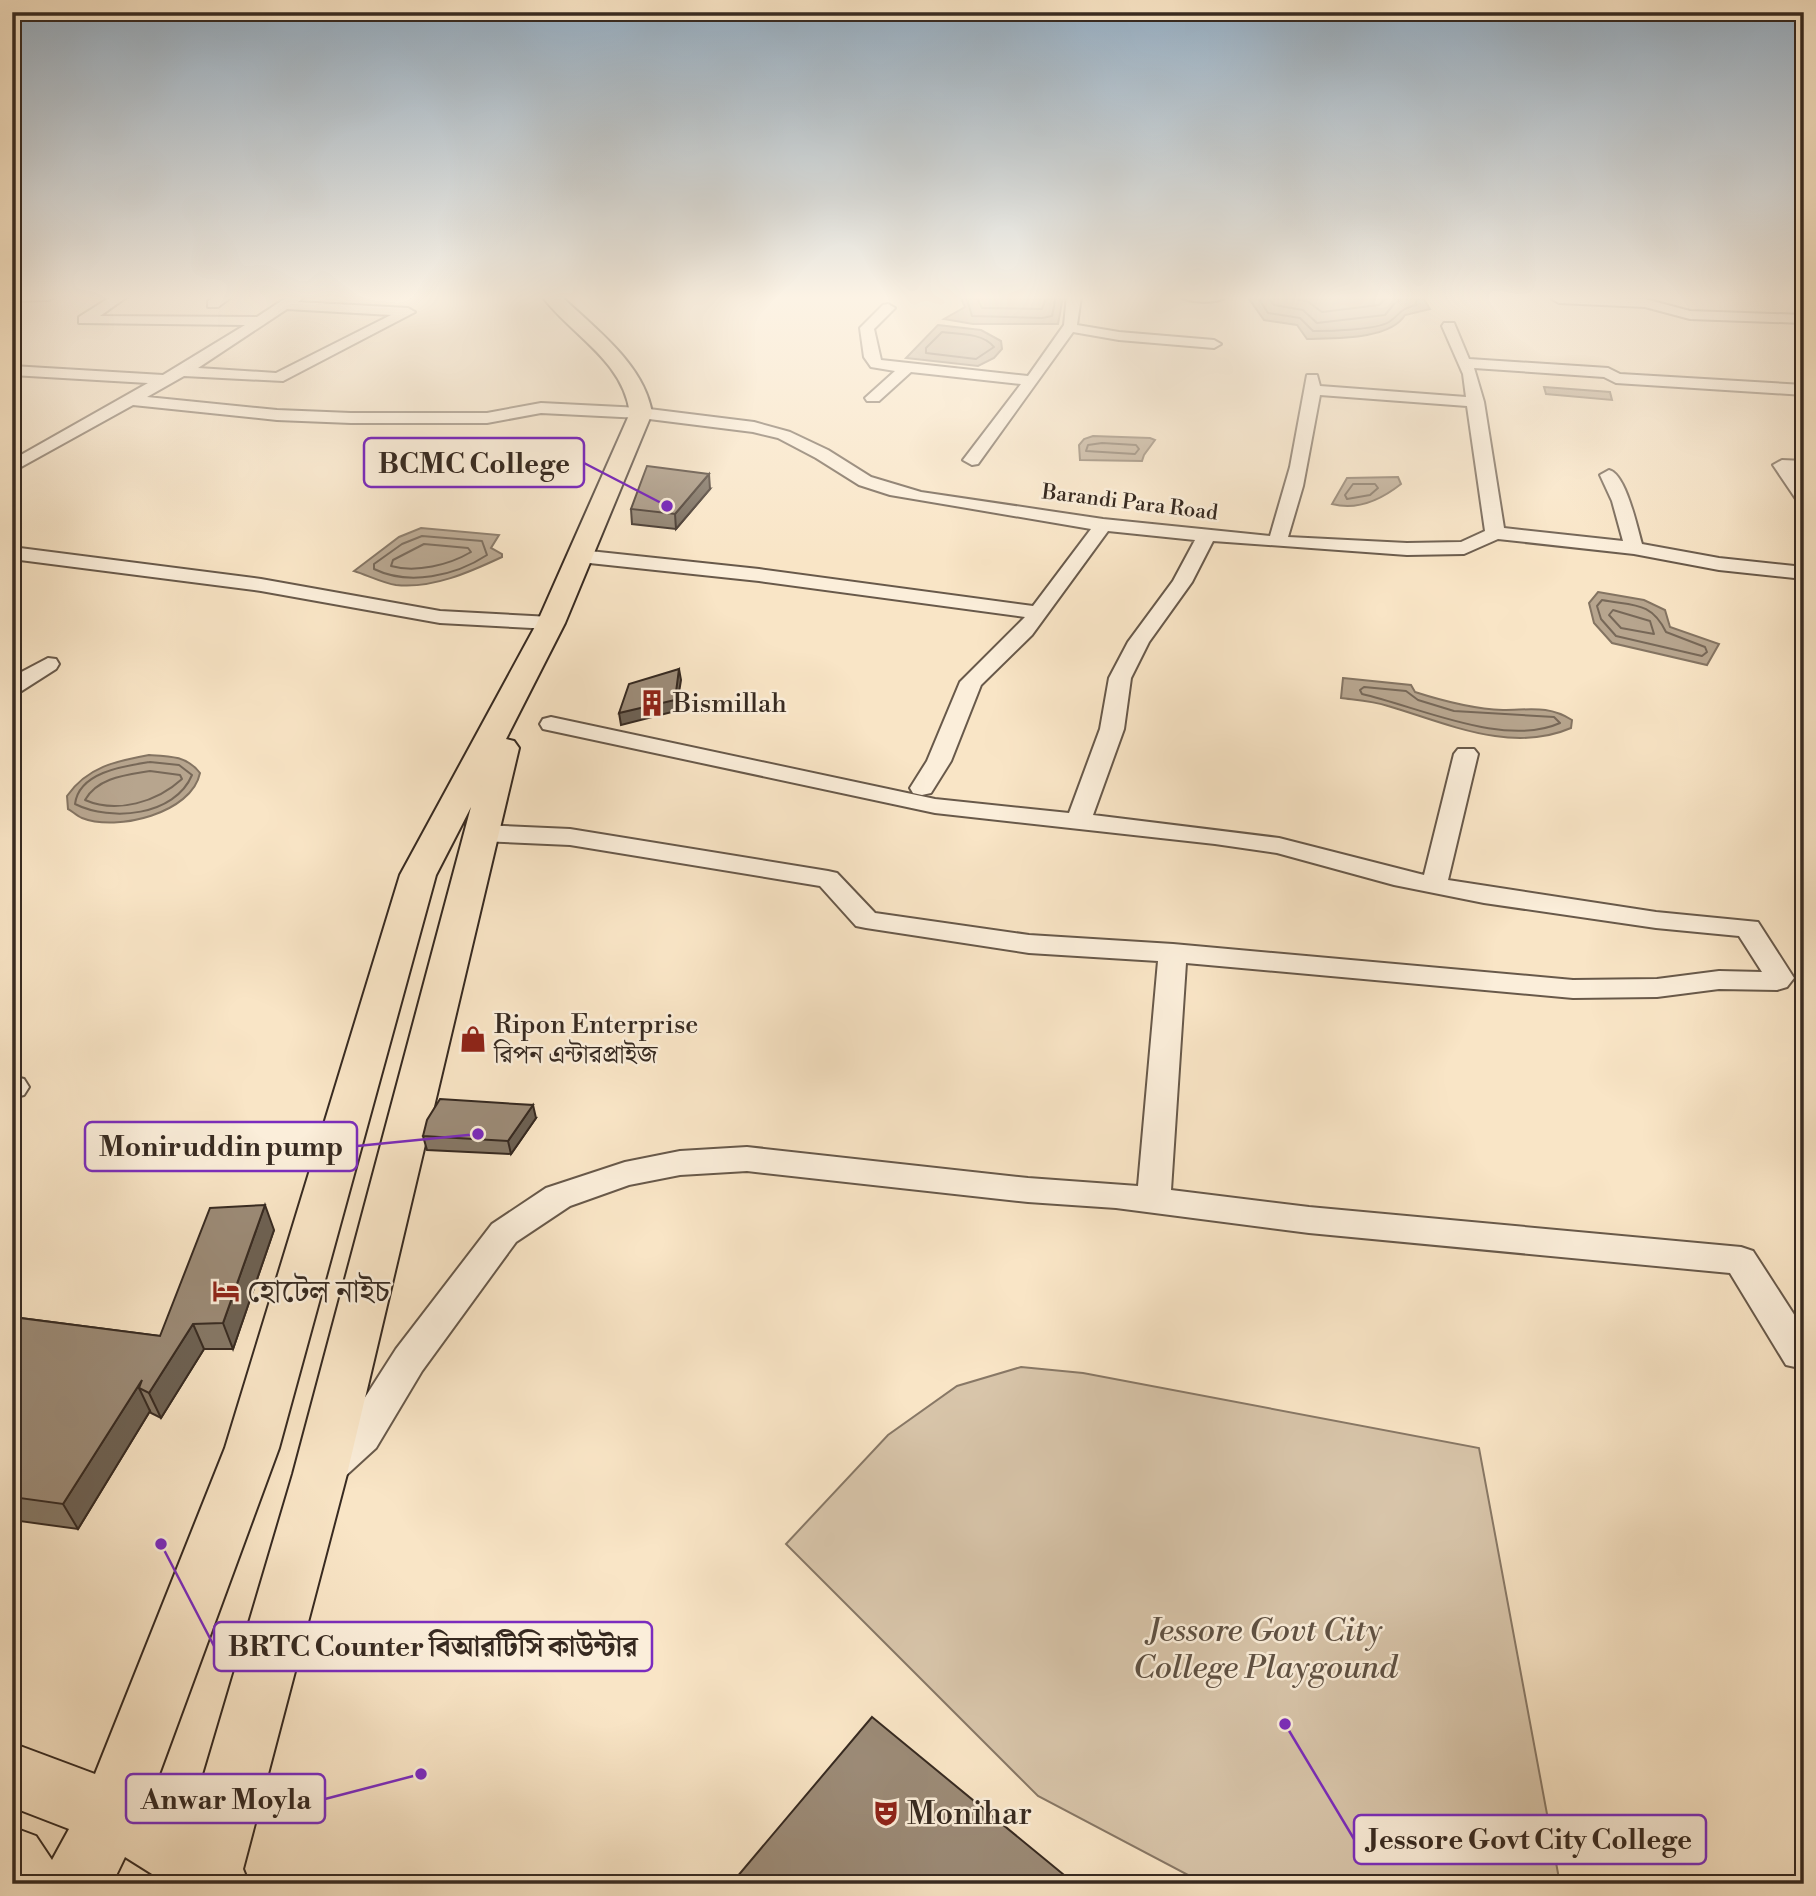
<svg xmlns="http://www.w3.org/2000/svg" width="1816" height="1896" font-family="'Libre Bodoni','Noto Serif Bengali',serif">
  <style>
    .green { fill: #d8c5aa; stroke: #887866; stroke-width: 2 }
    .water { fill: #b7a58e; stroke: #847462; stroke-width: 2 }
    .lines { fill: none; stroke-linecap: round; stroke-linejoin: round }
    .shore { stroke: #776858; stroke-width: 2 }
    .minor-casing { stroke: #68594a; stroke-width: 4 }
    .highway-casing { stroke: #372a21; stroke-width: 4 }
    .minor { fill: #fbeeda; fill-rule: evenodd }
    .highway { fill: #f9e5c6; fill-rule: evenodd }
    .wall { fill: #867866; stroke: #372a21; stroke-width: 2 }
    .shaded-wall { fill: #6d6153; stroke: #372a21; stroke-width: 2 }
    .building { fill: #9c8b77; stroke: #372a21; stroke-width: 2 }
    .labels { text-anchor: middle; stroke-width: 5; stroke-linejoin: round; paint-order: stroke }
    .far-street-label { font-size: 21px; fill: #372a21; stroke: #fbeeda }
    .poi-label { font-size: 26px; fill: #372a21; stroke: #fbeeda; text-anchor: start }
    .near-poi-label { font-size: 32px; fill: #372a21; stroke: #fbeeda; text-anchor: start }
    .near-park-label { font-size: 32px; font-style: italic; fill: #5f5143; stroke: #fbeeda }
    .leader { fill: none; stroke: #7b2cbf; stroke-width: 2.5 }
    .callout-dot { fill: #7b2cbf; stroke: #fbeeda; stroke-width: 2.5 }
    .callout { fill: #fbeeda; stroke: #7b2cbf; stroke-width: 2.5 }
    .callout-label { font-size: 28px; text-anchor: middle; font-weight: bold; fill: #372a21 }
  </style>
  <rect width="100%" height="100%" fill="#f9e5c6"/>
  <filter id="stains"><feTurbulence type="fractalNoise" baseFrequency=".00286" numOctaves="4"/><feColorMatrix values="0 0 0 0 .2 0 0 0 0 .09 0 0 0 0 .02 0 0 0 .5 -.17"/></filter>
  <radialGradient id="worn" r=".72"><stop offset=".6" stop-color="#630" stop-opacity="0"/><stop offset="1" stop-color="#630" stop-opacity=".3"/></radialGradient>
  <!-- green -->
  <polygon class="green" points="1021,1367 1083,1373 1479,1448 1560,1884 1205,1884 1038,1796 786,1544 888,1435 957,1386"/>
  <!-- water -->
  <g class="water">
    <polygon points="960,296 1061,296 1063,297 1058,324 973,324 944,319 965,307"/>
    <path d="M 1247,296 L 1422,296 L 1430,309 L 1405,315 C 1390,340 1334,338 1307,339 L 1297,325 L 1264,320 Z"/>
    <polygon points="938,325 981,330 1001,341 1002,349 994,358 978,366 906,358"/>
    <polygon points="1544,387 1610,392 1612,400 1546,394"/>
    <polygon points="1093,436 1150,438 1155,440 1144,455 1142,461 1080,460 1079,445 1084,439"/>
    <path d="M 1398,477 L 1401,484 C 1382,499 1358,511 1332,504 L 1347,478 Z"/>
    <path d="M 421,528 L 499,535 L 491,548 L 502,554 L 502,557 C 470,572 432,589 396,585 C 383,583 367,575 354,571 L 399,537 Z"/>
    <polygon points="1598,592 1644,600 1665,610 1670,627 1719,644 1707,665 1612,643 1594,623 1589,603"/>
    <path d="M 1343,678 L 1411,685 L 1415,692 C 1443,701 1473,709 1503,710 C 1530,710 1548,705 1572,720 L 1571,728 C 1511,754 1446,723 1388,706 C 1373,701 1356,700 1341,698 Z"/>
    <path d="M 149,755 C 170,756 187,756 200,773 C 192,813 117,832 82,818 C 77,816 72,811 68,809 L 67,796 C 87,767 116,761 149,755 Z"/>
  </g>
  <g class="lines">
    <!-- shore -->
    <g class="shore">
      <polyline points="966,296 972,316 1042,318 1052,316 1056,296"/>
      <polyline points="976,296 982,308 1042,309 1047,296"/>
      <path d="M 1257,296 L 1268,313 L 1300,318 L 1313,331 C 1330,331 1376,330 1389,322 C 1402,313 1398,310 1416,305 L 1416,296"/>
      <polyline points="1267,296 1274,305 1303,310 1317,323 1385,315 1394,304 1407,296"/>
      <polyline points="1280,296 1307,301 1322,312 1379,305 1387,296"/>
      <path d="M 942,332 C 959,334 983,333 994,347 L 976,359 L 926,353 L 926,348 Z"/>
      <polygon points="1102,443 1136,445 1139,449 1135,454 1086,451 1088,445"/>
      <polygon points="1353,484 1375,484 1378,488 1370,495 1347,499 1345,495"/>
      <path d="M 422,536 L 482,541 L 487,555 C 455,576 409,586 374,569 L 374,564 L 402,544 Z"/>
      <path d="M 424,544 L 468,548 L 471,552 C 449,565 416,573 391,566 L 393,560 Z"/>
      <path d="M 1602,600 C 1633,606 1651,601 1666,632 L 1705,647 L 1707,652 L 1702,656 L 1616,636 L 1601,619 L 1597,606 Z"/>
      <polygon points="1613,610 1650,621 1654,634 1621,628 1609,615"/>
      <path d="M 1364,687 L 1406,691 L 1418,700 L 1454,711 L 1554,717 L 1560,723 C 1505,748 1419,707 1362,694 L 1360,690 Z"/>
      <path d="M 150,762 L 179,765 L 192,775 C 175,816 111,822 75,804 C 79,772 124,766 150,762 Z"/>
      <path d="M 150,771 L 180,775 L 182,779 C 157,802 117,814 85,800 C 98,777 127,775 150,771 Z"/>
    </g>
    <defs>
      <g id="minor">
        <polygon points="12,296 56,296 49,300 12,301"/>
        <path d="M 112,296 L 128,296 L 100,316 L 257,317 L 289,296 L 305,296 L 298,302 L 408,308 L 415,312 L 283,381 L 184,376 L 147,397 L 277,410 L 351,413 L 487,413 L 541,403 L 641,408 L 754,422 L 790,432 L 828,450 L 871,477 L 921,492 L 1103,519 L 1270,536 L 1290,467 L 1307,375 L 1317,375 L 1320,386 L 1466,397 L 1463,374 L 1442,326 L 1444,323 L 1454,323 L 1469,359 L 1608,368 L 1620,374 L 1804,385 L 1804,395 L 1616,383 L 1604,377 L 1474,368 L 1484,402 L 1504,528 L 1623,541 L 1612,501 L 1600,475 L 1609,470 C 1626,474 1637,527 1642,544 L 1719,558 L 1804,567 L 1804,579 L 1719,570 L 1634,554 L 1498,539 L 1464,554 L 1407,555 L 1213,541 L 1192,582 L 1149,642 L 1131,678 L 1124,729 L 1093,815 L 1279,838 L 1424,875 L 1454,754 L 1458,749 L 1474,749 L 1478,754 L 1448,880 L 1656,912 L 1758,922 L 1794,978 L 1787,987 L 1777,990 L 1719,989 L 1657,997 L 1573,998 L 1186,963 L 1171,1190 L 1309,1207 L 1741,1247 L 1753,1251 L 1804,1330 L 1804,1369 L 1786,1365 L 1730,1273 L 1309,1233 L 1116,1208 L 1028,1202 L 747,1171 L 680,1175 L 629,1185 L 570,1206 L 516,1242 L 422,1371 L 376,1448 L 341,1480 L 327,1485 L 313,1480 L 307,1468 L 313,1456 L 348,1424 L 396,1349 L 492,1224 L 546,1188 L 625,1162 L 680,1151 L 747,1147 L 1028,1178 L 1138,1186 L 1158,961 L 1029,953 L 866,928 L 856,926 L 820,886 L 570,845 L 480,841 L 471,838 L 467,833 L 471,828 L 480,825 L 570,829 L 828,871 L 837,873 L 875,913 L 1029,935 L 1173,944 L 1573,980 L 1657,979 L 1719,971 L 1762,972 L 1739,936 L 1656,928 L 1484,903 L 1394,885 L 1277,853 L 1215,844 L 935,813 L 543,729 L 540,724 L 543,719 L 551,717 L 935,799 L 1069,813 L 1100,729 L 1109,678 L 1128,642 L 1173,581 L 1195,540 L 1108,531 L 1032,635 L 981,685 L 951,761 L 931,793 L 922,795 L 913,793 L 910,788 L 927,761 L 960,682 L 1025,617 L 759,581 L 580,562 L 570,556 L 580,550 L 759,569 L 1033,606 L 1091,529 L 890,495 L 859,485 L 816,458 L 778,438 L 753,432 L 641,418 L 541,413 L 487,423 L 351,423 L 277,420 L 133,405 L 12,472 L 12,460 L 148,383 L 12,375 L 12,366 L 163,375 L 245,325 L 79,323 L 79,317 ZM 287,309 L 391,315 L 276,373 L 198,368 ZM 1320,395 L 1467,406 L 1485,531 L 1461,542 L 1407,543 L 1288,537 L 1303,486 Z"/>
        <polygon points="217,296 233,296 218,307 208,307 208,301"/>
        <polygon points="1067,296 1081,296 1077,325 1119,332 1214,340 1221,344 1214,348 1119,340 1073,332 978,464 972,465 963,460 1021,384 911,372 879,401 867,401 865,398 895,371 871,367 864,357 860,328 883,305 888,304 895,308 874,329 881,360 1028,376 1064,325"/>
        <path d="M 1179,296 L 1225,296 L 1226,297 C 1216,304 1189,303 1179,296 Z"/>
        <polygon points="1556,296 1645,299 1690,311 1804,315 1804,323 1690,319 1645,307 1559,303 1552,299"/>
        <polygon points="1782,460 1804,461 1804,471 1794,471 1804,484 1804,503 1798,502 1773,465"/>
        <polygon points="12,547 261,579 440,611 551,617 558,619 561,623 558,627 551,629 440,623 261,591 12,559"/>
        <polygon points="48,658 56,659 59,664 56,669 20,692 12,694 12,677"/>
        <polygon points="12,1076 24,1079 29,1087 24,1095 12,1098"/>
      </g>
      <path id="highway" d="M 542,296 L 561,296 C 595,329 644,364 652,413 L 565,623 L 506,739 L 514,741 L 519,748 L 347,1474 L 243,1869 L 249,1884 L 168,1884 L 125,1857 L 112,1884 L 12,1884 L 12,1827 L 36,1836 L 52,1860 L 69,1829 L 12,1807 L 12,1743 L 95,1774 L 225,1448 L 400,875 L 537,623 L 630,413 C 623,360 571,335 542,296 ZM 471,807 L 293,1474 L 190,1822 L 150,1799 L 279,1448 L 436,875 Z"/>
    </defs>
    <!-- minor casing -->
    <use href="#minor" class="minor-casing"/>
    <!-- highway casing -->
    <use href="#highway" class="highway-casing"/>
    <!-- minor -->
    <use href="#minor" class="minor"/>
    <!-- highway -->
    <use href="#highway" class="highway"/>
  </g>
  <!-- wall -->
  <g class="wall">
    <polygon points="710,489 676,529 632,524 631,509"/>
    <polygon points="536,1118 511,1154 427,1150 423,1136"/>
    <polygon points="274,1230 233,1349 204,1349 161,1418 151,1413 150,1411 78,1529 12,1520 12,1317 160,1336"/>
  </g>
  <!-- shaded-wall -->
  <g class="shaded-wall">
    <polygon points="709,474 710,489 676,529 675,514"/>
    <polygon points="679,669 681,680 676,711 621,725 619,713"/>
    <polygon points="533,1105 536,1118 511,1154 508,1141"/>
    <polygon points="265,1205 274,1230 233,1349 223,1323"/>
    <polygon points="193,1324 204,1349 161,1418 149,1393"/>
    <polygon points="142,1380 139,1388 150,1411 78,1529 63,1504"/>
  </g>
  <!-- building -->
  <g class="building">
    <polygon points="647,466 709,474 675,514 631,509"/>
    <polygon points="679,669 675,700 619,713 629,684"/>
    <polygon points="440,1099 533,1105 508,1141 423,1136 427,1120"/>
    <polygon points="265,1205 223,1323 193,1324 149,1393 139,1388 142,1380 63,1504 12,1497 12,1317 160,1336 210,1208"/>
    <polygon points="872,1717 1075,1884 731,1884"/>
  </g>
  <!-- sky -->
  <linearGradient id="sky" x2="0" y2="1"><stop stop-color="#94aec4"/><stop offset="0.53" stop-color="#fcf3e5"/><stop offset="1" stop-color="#fcf3e5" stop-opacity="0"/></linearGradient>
  <rect width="1816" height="561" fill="url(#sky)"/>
  <!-- icons -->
  <defs>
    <symbol id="building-bare" viewBox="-9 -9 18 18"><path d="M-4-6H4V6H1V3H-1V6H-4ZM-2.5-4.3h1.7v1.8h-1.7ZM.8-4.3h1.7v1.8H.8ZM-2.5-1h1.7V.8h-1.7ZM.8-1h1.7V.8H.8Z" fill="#8f2418" stroke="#fbeeda" stroke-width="2.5" paint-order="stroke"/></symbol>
    <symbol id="shop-bare" viewBox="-9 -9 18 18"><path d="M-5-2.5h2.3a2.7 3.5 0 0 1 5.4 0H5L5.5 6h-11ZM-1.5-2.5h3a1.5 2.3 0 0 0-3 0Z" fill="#8f2418" stroke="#fbeeda" stroke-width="2.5" paint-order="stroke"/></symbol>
    <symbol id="hotel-bare" viewBox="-9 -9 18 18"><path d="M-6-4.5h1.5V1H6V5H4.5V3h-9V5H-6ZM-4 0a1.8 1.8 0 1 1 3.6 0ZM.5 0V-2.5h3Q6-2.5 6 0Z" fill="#8f2418" stroke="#fbeeda" stroke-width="2.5" paint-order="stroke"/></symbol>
    <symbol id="theatre-bare" viewBox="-9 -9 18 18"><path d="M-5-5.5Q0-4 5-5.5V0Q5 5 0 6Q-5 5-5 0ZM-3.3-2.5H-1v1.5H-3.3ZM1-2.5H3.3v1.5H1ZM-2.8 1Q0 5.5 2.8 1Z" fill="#8f2418" stroke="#fbeeda" stroke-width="2.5" paint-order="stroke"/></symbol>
  </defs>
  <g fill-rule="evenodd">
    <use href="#building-bare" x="633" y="684" width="38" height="38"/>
    <use href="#shop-bare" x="454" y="1020" width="38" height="38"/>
    <use href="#hotel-bare" x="207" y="1272" width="38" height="38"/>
    <use href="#theatre-bare" x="867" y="1794" width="38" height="38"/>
  </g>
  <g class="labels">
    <!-- far-street labels -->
    <g class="far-street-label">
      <text transform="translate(1130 502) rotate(7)" y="7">Barandi Para Road</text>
    </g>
    <!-- poi labels -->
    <g class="poi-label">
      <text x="673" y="712">Bismillah</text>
      <text x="494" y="1033">Ripon Enterprise<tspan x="494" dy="30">রিপন এন্টারপ্রাইজ</tspan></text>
    </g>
    <!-- near-poi labels -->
    <g class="near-poi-label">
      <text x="247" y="1302">হোটেল নাইচ</text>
      <text x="907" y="1824">Monihar</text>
    </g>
    <!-- near-park labels -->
    <g class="near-park-label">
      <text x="1265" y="1641">Jessore Govt City<tspan x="1265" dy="37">College Playgound</tspan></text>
    </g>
  </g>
  <!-- callouts -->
  <path class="leader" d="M667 506L584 463M478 1134L357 1146M161 1544L214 1646M421 1774L325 1799M1285 1724L1354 1839"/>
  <g class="callout-dot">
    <circle cx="667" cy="506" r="7"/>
    <circle cx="478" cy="1134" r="7"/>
    <circle cx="161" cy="1544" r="7"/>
    <circle cx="421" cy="1774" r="7"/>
    <circle cx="1285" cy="1724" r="7"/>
  </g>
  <g class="callout">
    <rect x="364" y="438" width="220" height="49" rx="7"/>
    <rect x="85" y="1122" width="272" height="49" rx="7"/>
    <rect x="214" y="1622" width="438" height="49" rx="7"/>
    <rect x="126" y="1774" width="199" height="49" rx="7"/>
    <rect x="1354" y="1815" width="352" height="49" rx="7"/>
  </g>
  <g class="callout-label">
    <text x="474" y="473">BCMC College</text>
    <text x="221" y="1156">Moniruddin pump</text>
    <text x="433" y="1656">BRTC Counter বিআরটিসি কাউন্টার</text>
    <text x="226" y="1809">Anwar Moyla</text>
    <text x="1530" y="1849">Jessore Govt City College</text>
  </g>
  <!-- margin -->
  <rect width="1816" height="1896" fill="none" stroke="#f9e5c6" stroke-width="42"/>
  <rect x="14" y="14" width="1788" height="1868" fill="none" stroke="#372a21" stroke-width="3.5"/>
  <rect x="21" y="21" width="1774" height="1854" fill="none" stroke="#372a21" stroke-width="2"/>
  <rect width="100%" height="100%" filter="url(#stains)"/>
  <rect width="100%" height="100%" fill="url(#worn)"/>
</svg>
